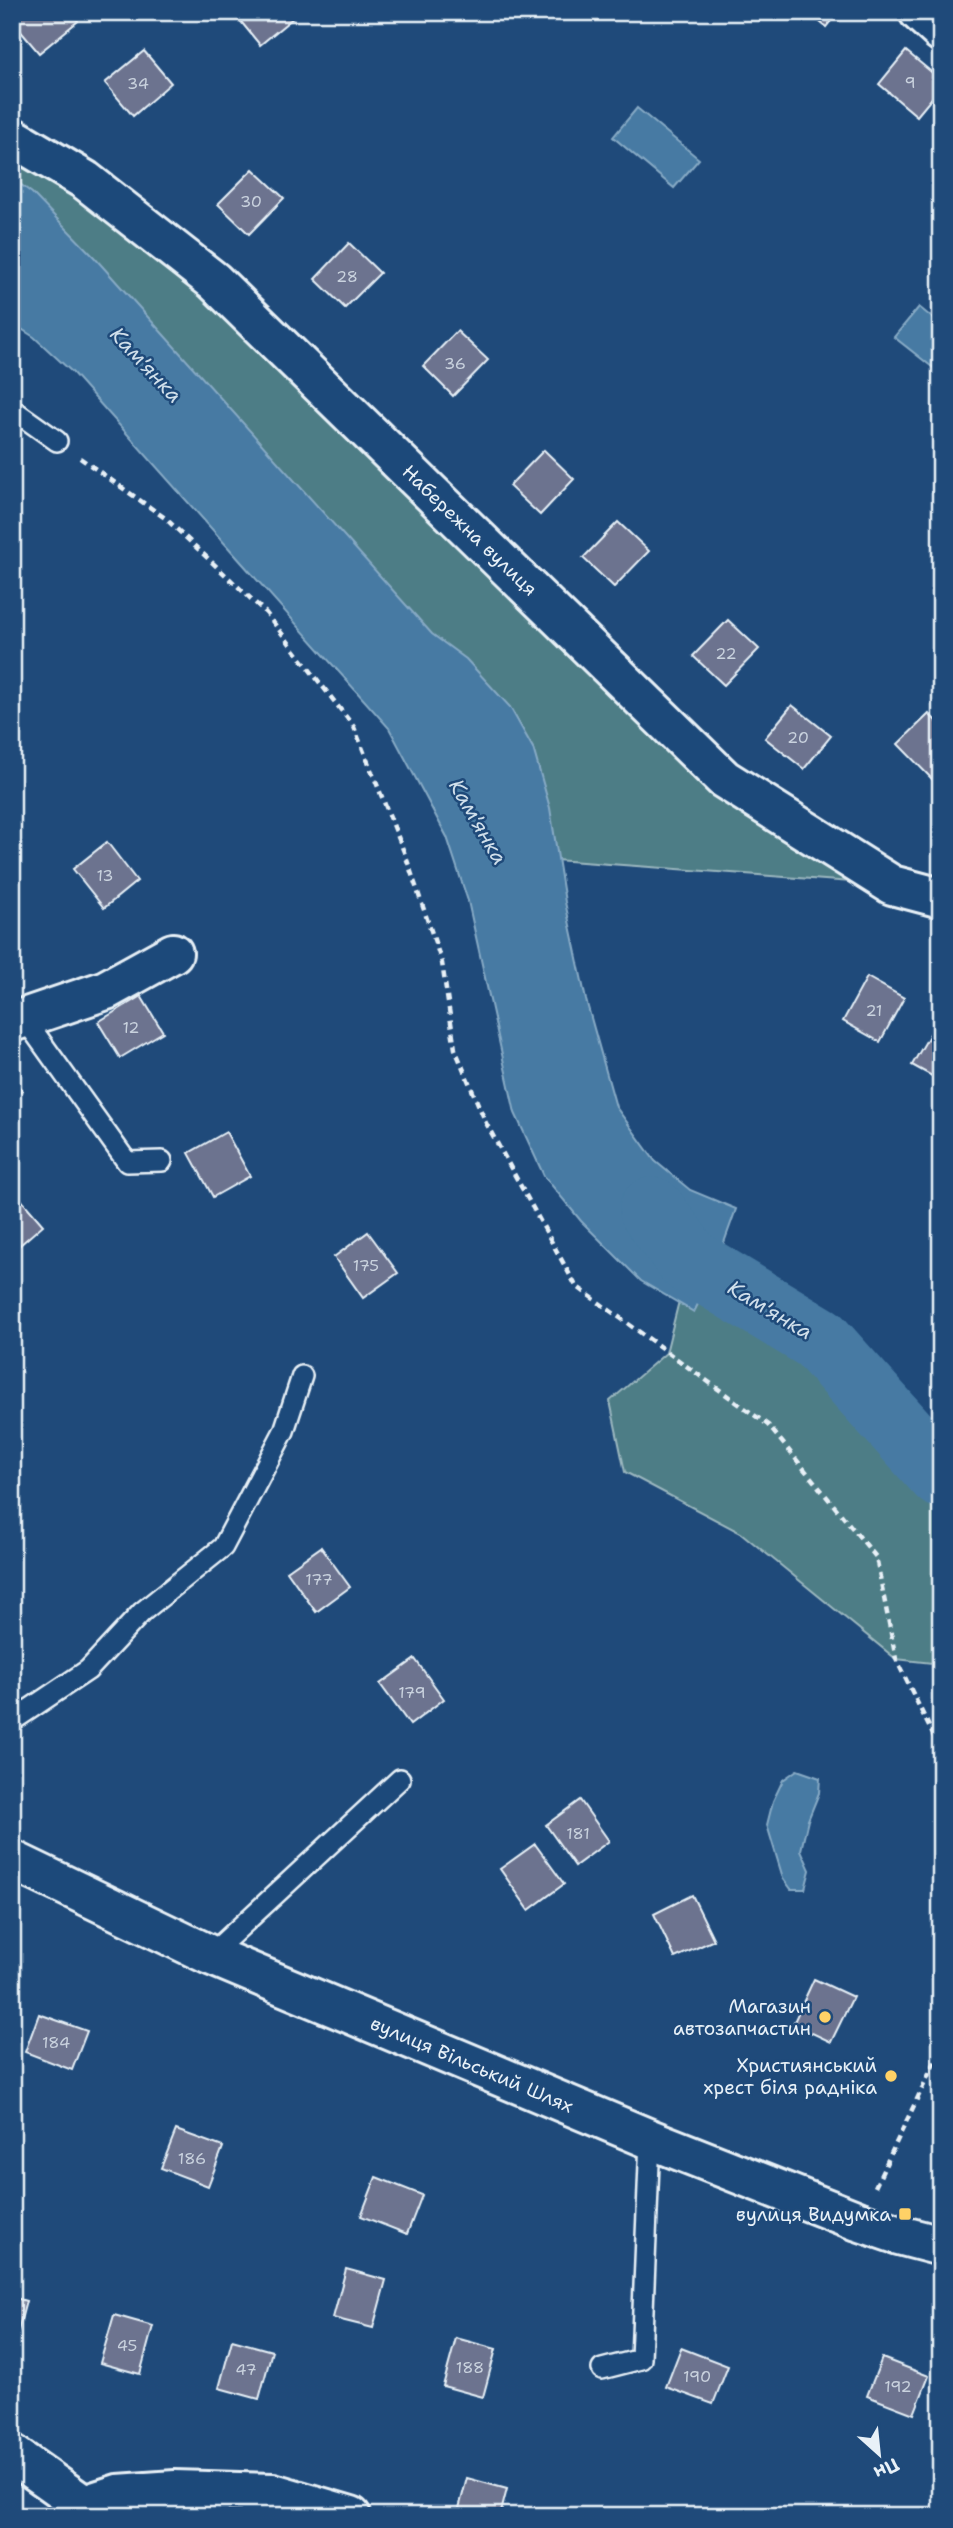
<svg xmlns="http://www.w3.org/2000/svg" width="953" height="2528" font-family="'Shantell Sans',sans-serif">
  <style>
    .green { fill: #4e7d86; stroke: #9bb7bf; stroke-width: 2 }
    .water { fill: #467aa3; stroke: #87aac5; stroke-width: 2 }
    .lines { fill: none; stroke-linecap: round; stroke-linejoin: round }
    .river { stroke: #467aa3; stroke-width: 66 }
    .building { fill: #6c738f; stroke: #e8f1f8; stroke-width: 2 }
    .service-casing { stroke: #e8f1f8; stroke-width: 24 }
    .minor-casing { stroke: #e8f1f8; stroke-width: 44 }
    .tertiary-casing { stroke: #e8f1f8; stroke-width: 44 }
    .path { stroke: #e8f1f8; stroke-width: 4.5; stroke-dasharray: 7 5; stroke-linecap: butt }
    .service { stroke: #1f4a7a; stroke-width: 19 }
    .minor { stroke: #1f4a7a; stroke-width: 38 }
    .tertiary { stroke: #1f4a7a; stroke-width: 38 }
    .poi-dot { fill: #ffd166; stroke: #1f4a7a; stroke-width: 2.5 }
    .labels { text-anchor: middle; stroke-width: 5; stroke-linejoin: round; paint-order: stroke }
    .number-label { font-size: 16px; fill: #c9d2de }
    .street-label { font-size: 19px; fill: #e8f1f8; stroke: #1f4a7a }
    .poi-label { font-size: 19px; fill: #e8f1f8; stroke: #1f4a7a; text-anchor: end }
    .water-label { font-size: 21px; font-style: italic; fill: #d0dfeb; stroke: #1f4a7a }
  </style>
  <rect width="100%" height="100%" fill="#1f4a7a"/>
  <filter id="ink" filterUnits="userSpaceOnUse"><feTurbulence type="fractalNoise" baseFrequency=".0143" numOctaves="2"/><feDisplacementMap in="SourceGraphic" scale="14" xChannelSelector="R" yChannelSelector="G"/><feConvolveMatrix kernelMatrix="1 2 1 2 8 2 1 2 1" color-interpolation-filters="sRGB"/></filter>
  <g filter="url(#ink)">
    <!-- green -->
    <g class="green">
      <polygon points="12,137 85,180 724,779 892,885 501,856 12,253"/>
      <polygon points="689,1261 819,1339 941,1475 941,1664 896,1659 741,1533 625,1472 610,1401 666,1353"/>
    </g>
    <!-- water -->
    <g class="water">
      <polygon points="637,108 699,159 674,188 613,137"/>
      <polygon points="12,178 32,193 94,257 432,634 466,659 510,707 533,748 550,808 565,902 586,1000 616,1107 655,1161 690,1190 736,1209 712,1276 694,1312 641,1281 581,1221 544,1176 515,1113 468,901 447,837 389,728 72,372 34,337 12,323"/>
      <polygon points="919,307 941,325 941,374 894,337"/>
      <polygon points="797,1770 820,1778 819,1793 808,1820 801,1850 810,1870 805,1889 791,1889 783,1878 767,1825 773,1801 783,1780"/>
    </g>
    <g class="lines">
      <!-- river -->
      <polyline class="river" points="652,1210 689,1261 819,1339 941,1475"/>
    </g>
    <!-- building -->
    <g class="building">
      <polygon points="22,12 71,12 78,21 39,53 12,21"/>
      <polygon points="233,12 298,12 299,13 260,45"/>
      <polygon points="808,12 838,12 826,27"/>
      <polygon points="144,51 171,83 133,116 105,83"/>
      <polygon points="906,51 941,80 941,87 917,116 879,84"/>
      <polygon points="253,169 284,198 249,234 218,204"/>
      <polygon points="349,243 380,273 345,308 315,279"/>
      <polygon points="457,331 488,360 453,396 423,366"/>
      <polygon points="544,450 574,479 540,515 509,486"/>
      <polygon points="618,522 649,551 614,587 583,558"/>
      <polygon points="728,620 759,649 724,685 693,656"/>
      <polygon points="792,705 831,736 804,769 765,738"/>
      <polygon points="929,714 941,726 941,772 933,780 898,744"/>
      <polygon points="107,842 137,881 104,908 73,869"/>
      <polygon points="867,977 904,998 880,1042 843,1021"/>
      <polygon points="141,996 163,1032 120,1058 98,1022"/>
      <polygon points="937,1022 941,1024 941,1081 912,1065"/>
      <polygon points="12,1078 22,1090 12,1098"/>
      <polygon points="226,1132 250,1176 213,1197 189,1153"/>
      <polygon points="12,1189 43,1225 12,1252"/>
      <polygon points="368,1232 398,1273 363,1298 334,1257"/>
      <polygon points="321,1547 350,1587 316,1612 287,1571"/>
      <polygon points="415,1659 444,1699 410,1725 380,1684"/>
      <polygon points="580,1800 609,1841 575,1866 546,1825"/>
      <polygon points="535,1844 564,1884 529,1910 500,1869"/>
      <polygon points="692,1895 714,1940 675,1958 654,1914"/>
      <polygon points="814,1979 853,1997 831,2042 793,2024"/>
      <polygon points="39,2014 87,2031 72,2070 25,2052"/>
      <polygon points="176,2130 223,2147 208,2186 161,2168"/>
      <polygon points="376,2177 422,2195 407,2234 361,2216"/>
      <polygon points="346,2269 386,2280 373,2328 333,2318"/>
      <polygon points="12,2297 26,2301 13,2350 12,2350"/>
      <polygon points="114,2315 153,2326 140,2374 100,2363"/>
      <polygon points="456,2338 496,2349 483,2397 443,2386"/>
      <polygon points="232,2340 272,2351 259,2399 219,2388"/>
      <polygon points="681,2348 728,2366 713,2404 666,2387"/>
      <polygon points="882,2358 929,2376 914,2414 867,2396"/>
      <polygon points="467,2478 507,2489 500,2516 457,2516"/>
    </g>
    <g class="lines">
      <defs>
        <g id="service">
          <polyline points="12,409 57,441"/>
          <polyline points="24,1018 127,1162 162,1161"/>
          <polyline points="12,1721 88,1670 142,1612 223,1547 284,1431 302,1376"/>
          <polyline points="210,1955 400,1779"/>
          <polyline points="602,2369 641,2359 650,2139"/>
        </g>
        <g id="minor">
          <polyline points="919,12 941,32"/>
          <polyline points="12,137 85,180 214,281 724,779 892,885 941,898"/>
          <polyline points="12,1022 106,990 173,953"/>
          <polyline points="12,2454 84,2505"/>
          <polyline points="81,2516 84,2505 118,2494 175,2490 273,2493 351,2516"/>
        </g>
        <polyline id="tertiary" points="12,1860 210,1955 650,2139 858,2221 899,2235 941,2246"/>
      </defs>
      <!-- service casing -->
      <use href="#service" class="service-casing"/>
      <!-- minor casing -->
      <use href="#minor" class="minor-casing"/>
      <!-- tertiary casing -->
      <use href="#tertiary" class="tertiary-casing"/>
      <!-- path -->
      <g class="path">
        <polyline points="80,458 165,518 266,613 354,727 406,857 442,963 455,1049 486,1123 576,1286 768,1425 876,1557 896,1659 941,1751"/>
        <polyline points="875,2187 941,2049"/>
      </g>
      <!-- service -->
      <use href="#service" class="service"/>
      <!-- minor -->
      <use href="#minor" class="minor"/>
      <!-- tertiary -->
      <use href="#tertiary" class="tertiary"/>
    </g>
  </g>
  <!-- markers -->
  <g class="poi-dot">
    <circle cx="825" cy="2017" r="7"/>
    <circle cx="891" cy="2076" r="7"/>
    <rect x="898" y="2207" width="14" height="14" rx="3.5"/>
  </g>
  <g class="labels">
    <!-- number labels -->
    <g class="number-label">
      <text x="910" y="88">9</text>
      <text x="138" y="89">34</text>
      <text x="251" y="207">30</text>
      <text x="347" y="282">28</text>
      <text x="455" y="369">36</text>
      <text x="726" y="659">22</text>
      <text x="798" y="743">20</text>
      <text x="105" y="881">13</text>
      <text x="874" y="1016">21</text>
      <text x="131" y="1033">12</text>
      <text x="366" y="1271">175</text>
      <text x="319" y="1585">177</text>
      <text x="412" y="1698">179</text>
      <text x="578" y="1839">181</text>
      <text x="56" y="2048">184</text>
      <text x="192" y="2164">186</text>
      <text x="127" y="2351">45</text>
      <text x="470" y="2373">188</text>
      <text x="246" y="2375">47</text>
      <text x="697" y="2382">190</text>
      <text x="898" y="2392">192</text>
    </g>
    <!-- street labels -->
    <g class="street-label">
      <text transform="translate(470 530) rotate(44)" y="7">Набережна вулиця</text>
      <text transform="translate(472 2064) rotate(23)" y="7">вулиця Вільський Шлях</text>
    </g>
    <!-- poi labels -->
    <g class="poi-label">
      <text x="811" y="2013">Магазин<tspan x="811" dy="22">автозапчастин</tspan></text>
      <text x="877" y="2072">Християнський<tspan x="877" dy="22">хрест біля радніка</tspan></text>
      <text x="891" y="2221">вулиця Видумка</text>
    </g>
    <!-- water labels -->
    <g class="water-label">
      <text transform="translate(146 365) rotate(47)" y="7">Кам'янка</text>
      <text transform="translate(478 822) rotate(60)" y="7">Кам'янка</text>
      <text transform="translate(770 1310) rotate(31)" y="7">Кам'янка</text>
    </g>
  </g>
  <!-- margin -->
  <rect width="953" height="2528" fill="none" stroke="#1f4a7a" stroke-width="42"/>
  <rect x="21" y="21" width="911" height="2486" fill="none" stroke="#e8f1f8" stroke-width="2.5" filter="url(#ink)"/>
  <!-- north arrow -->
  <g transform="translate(879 2454) rotate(153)" stroke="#1f4a7a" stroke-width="5" paint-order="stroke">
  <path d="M0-5L12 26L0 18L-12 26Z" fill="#e8f1f8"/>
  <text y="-10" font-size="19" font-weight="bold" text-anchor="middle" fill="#e8f1f8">Пн</text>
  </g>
</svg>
